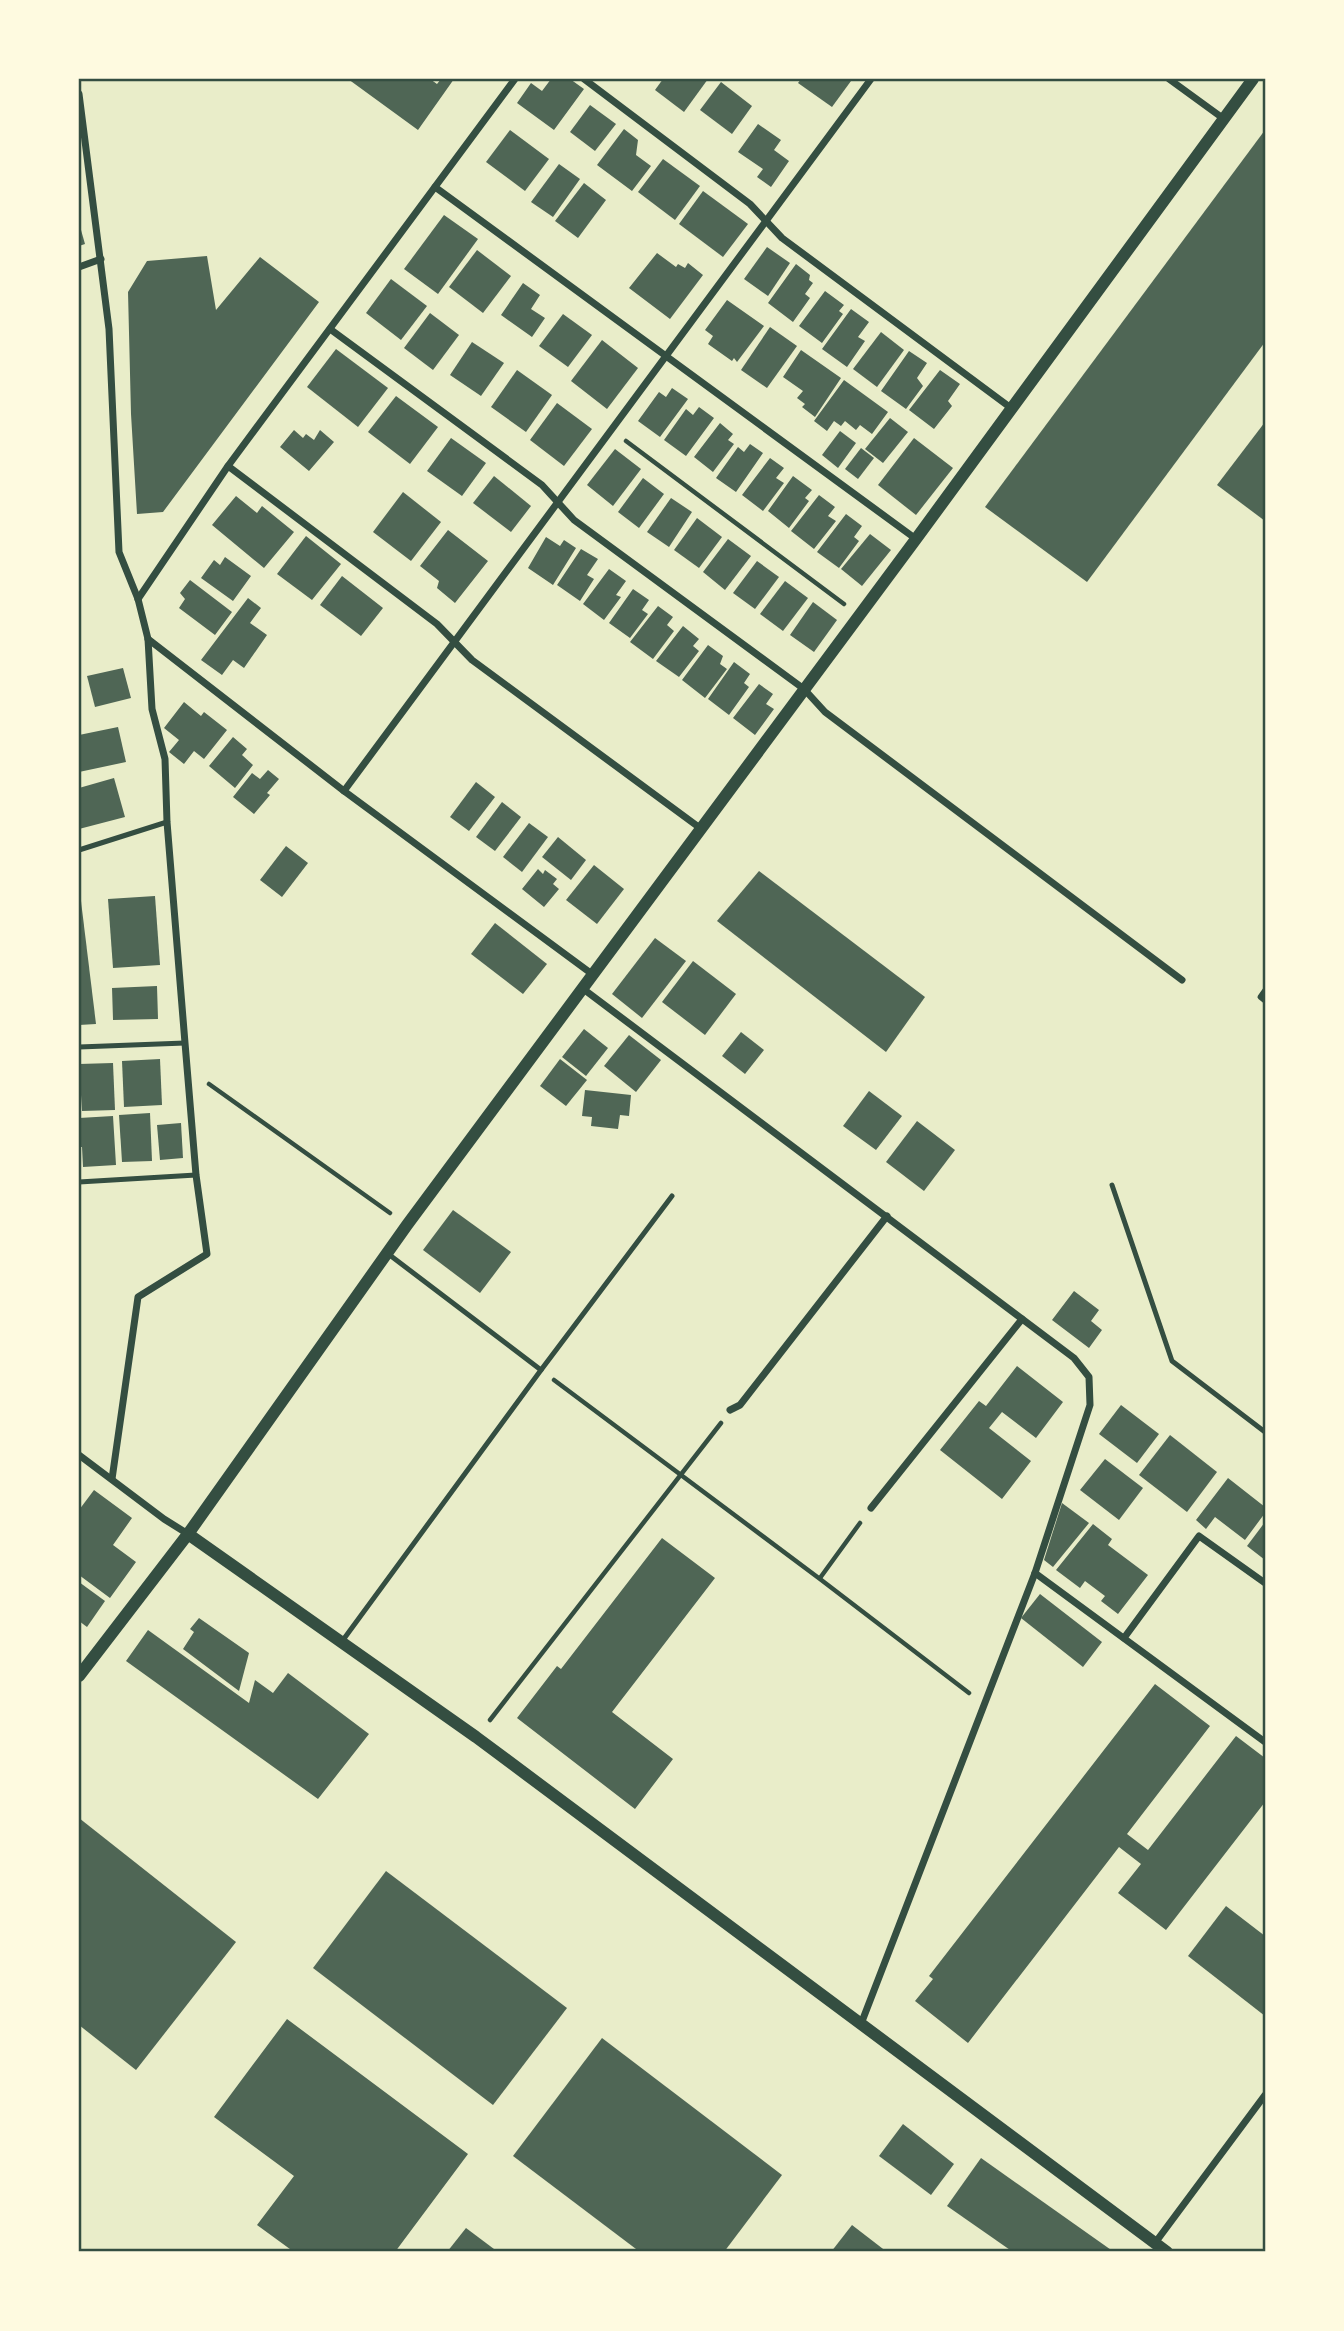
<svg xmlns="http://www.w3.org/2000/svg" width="1344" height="2331" font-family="Arial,sans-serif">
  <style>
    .building { fill: #4f6655 }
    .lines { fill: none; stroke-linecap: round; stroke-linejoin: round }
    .path { stroke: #344e41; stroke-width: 4.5 }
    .service { stroke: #344e41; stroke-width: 5 }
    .minor { stroke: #344e41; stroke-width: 7 }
    .tertiary { stroke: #344e41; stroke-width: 12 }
    .neatline { fill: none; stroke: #344e41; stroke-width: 2.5 }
  </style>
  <rect width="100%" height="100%" fill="#e9edc9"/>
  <!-- building -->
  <g class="building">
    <polygon points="348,79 430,79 437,84 441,79 454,79 418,130"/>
    <polygon points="551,79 570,79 584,89 554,130 517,103 531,83 542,91"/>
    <polygon points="663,79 708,79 684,112 655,90"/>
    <polygon points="801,79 848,79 851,81 832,107 798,83"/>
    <polygon points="721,82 752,106 732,134 700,110"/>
    <polygon points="590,105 616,124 595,151 570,132"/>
    <polygon points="758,124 781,140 774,150 789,161 771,187 757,177 763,169 738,152"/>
    <polygon points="624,129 638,140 636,155 651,166 632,191 597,165"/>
    <polygon points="510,130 549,159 525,191 486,162"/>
    <polygon points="1265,130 1265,342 1087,582 985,507"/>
    <polygon points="663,159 700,186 675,220 638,192"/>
    <polygon points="559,164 580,179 553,217 531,202"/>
    <polygon points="584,183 606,200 578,238 555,221"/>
    <polygon points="703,191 748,224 723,257 679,224"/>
    <polygon points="444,215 478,239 438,294 404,269"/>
    <polygon points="79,223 85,244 79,246"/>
    <polygon points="767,247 790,263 768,296 744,279"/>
    <polygon points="477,250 511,276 483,313 449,287"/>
    <polygon points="657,253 676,267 678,264 685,268 688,263 703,275 670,319 629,288"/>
    <polygon points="207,256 216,310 260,257 319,302 163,512 137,514 131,414 128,292 147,261"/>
    <polygon points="796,264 810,275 809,280 813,283 805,294 810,298 793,322 768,303"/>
    <polygon points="391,279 427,306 401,340 366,313"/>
    <polygon points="523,283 540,295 531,309 545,318 532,337 501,315"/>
    <polygon points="825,291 844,305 839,311 843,314 822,343 799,326"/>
    <polygon points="727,300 764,326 737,362 734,358 732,361 708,344 713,336 705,330"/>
    <polygon points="851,309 869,322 858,337 865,341 847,367 822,349"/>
    <polygon points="430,313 459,335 433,370 404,348"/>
    <polygon points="563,314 592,335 568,367 539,346"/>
    <polygon points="770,327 797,346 767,388 741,370"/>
    <polygon points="881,332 904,350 877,387 853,369"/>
    <polygon points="602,340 638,368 607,409 571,381"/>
    <polygon points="472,342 504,363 481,396 450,375"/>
    <polygon points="336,349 388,388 358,427 307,387"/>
    <polygon points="801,350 841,378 815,417 802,407 805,404 797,398 803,391 783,377"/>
    <polygon points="909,351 927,363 917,378 923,386 906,409 881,391"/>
    <polygon points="517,370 552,395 526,432 491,407"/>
    <polygon points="940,370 960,384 948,401 952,406 934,429 909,410"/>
    <polygon points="844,380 888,412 872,434 860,425 856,430 845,421 841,426 834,421 827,431 814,421"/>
    <polygon points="672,388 688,399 660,437 638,421 659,392 666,397"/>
    <polygon points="396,396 438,427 410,464 368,432"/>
    <polygon points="557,403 592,429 564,466 530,440"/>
    <polygon points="699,407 714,418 686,456 664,440 686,409 693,415"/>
    <polygon points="890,418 908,432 883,463 865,449"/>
    <polygon points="1265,422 1265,521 1217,485"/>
    <polygon points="720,423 733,434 728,440 734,444 713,472 694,457"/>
    <polygon points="294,430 303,438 306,434 314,440 320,430 334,442 309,471 280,447"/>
    <polygon points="840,431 856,443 838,468 822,455"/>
    <polygon points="451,438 486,463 462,496 427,471"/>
    <polygon points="914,438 953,468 916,515 878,485"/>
    <polygon points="750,444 763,453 736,492 716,478 738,447 744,452"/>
    <polygon points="861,448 874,458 858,479 845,469"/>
    <polygon points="615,449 641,469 613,506 587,485"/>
    <polygon points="770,458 784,468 776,478 784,483 763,511 742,495"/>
    <polygon points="494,476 531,506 511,532 473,503"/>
    <polygon points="793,476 812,490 805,498 809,501 789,528 768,511"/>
    <polygon points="643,478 664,494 639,528 618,512"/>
    <polygon points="403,492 441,522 411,561 373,532"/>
    <polygon points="819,495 835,507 828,516 836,521 814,549 791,531"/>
    <polygon points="236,496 257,513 262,506 294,532 264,568 212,525"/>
    <polygon points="671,498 692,512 669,547 647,532"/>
    <polygon points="846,514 862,526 854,537 859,541 839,568 817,552"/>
    <polygon points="697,518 722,537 699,568 674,550"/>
    <polygon points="448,530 488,561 455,603 437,588 439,581 420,566"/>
    <polygon points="870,534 891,550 862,586 841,569"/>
    <polygon points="306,536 341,564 312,600 277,574"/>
    <polygon points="546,537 560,546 564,540 576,548 553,585 528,568"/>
    <polygon points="728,539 751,556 725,590 703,572"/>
    <polygon points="581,549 598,559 587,575 594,579 580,601 557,585"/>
    <polygon points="225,557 251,576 233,601 201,578 214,560 220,565"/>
    <polygon points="757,561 779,577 755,609 733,593"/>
    <polygon points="609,569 626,581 616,595 621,597 604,620 583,604"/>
    <polygon points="342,576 383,608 361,636 320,605"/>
    <polygon points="190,580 232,612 215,635 179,608 185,599 180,593"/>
    <polygon points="785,581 808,598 783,631 760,614"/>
    <polygon points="633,589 649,600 642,610 648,614 630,638 609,623"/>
    <polygon points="248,598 261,608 250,623 267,635 244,668 233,660 222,675 201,660"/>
    <polygon points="813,602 837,620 814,652 790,635"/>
    <polygon points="658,606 673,617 667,625 674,631 653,659 630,642"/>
    <polygon points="683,626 699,639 693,646 699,651 679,677 656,661"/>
    <polygon points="708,645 723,656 720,664 727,669 705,698 682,680"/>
    <polygon points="734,662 750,674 744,683 749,687 729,715 708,699"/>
    <polygon points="123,668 131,698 95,707 87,676"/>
    <polygon points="759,684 773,694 766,704 774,709 755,735 733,718"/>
    <polygon points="184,702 201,716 204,712 227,730 204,759 194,751 184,764 169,752 179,740 164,728"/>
    <polygon points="118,727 126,762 79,772 79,735"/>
    <polygon points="233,737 247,749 242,755 253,765 235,788 209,766"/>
    <polygon points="268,770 279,779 267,793 270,795 254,814 233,797 252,773 260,779"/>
    <polygon points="114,778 125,817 79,829 79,788"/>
    <polygon points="476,782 495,797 469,831 450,817"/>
    <polygon points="502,802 521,817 495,851 476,837"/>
    <polygon points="529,823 548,837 522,872 503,857"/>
    <polygon points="558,837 586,860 571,880 542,857"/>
    <polygon points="286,846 308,863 282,897 260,880"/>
    <polygon points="594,865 624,889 597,924 566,900"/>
    <polygon points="538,869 543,874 545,870 557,879 553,884 559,889 544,907 522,889"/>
    <polygon points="759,871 925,997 886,1052 717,921"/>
    <polygon points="79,893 80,893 96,1024 79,1025"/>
    <polygon points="155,896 160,965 113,968 108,899"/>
    <polygon points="495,923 547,964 523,994 471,954"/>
    <polygon points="655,938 686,961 642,1018 612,994"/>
    <polygon points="693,961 736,994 705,1035 662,1002"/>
    <polygon points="157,986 158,1019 113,1020 112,988"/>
    <polygon points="584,1029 608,1048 586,1076 562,1057"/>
    <polygon points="741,1032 764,1050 745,1074 722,1056"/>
    <polygon points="629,1035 661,1060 636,1092 604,1066"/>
    <polygon points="160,1059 162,1105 124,1107 122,1061"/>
    <polygon points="560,1059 587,1080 566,1106 540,1086"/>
    <polygon points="113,1063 115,1110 82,1111 79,1064"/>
    <polygon points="585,1090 631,1095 629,1116 620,1115 618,1129 591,1126 592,1117 582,1116"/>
    <polygon points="869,1091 902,1116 876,1150 843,1126"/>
    <polygon points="150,1113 152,1161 122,1162 119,1115"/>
    <polygon points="113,1116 116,1165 83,1167 82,1147 79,1147 79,1118"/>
    <polygon points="917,1121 955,1150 924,1191 886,1162"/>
    <polygon points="181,1123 183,1158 160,1160 157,1125"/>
    <polygon points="453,1210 511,1252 480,1293 423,1250"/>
    <polygon points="1074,1291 1099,1310 1091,1321 1102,1330 1089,1348 1052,1320"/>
    <polygon points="1017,1366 1063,1402 1036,1438 1002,1412 989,1428 1031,1461 1002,1499 940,1450 979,1401 986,1406"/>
    <polygon points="1121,1405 1159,1434 1137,1463 1099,1434"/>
    <polygon points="1170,1435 1217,1472 1187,1512 1139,1475"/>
    <polygon points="1105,1459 1143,1488 1119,1520 1080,1490"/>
    <polygon points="1228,1478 1265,1507 1265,1513 1245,1540 1215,1517 1206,1529 1196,1520"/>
    <polygon points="94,1490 132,1518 113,1545 136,1562 110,1598 79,1575 79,1510"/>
    <polygon points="1062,1503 1089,1523 1053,1567 1044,1560"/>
    <polygon points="1265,1522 1265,1560 1247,1546"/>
    <polygon points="1093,1524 1112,1539 1108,1545 1148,1575 1118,1614 1101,1601 1105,1596 1085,1581 1080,1588 1056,1570"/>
    <polygon points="662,1538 715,1578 612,1712 673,1759 635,1809 517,1718 557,1666 561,1669"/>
    <polygon points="79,1582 105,1601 87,1627 79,1621"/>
    <polygon points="1040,1594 1102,1642 1083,1667 1021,1618"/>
    <polygon points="199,1618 249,1653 239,1691 183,1649 194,1632 190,1629"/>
    <polygon points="148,1630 249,1703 255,1680 273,1693 288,1673 369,1734 318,1799 126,1661"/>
    <polygon points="1155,1684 1210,1726 1127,1834 1148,1850 1236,1736 1265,1758 1265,1802 1166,1930 1118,1893 1141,1864 1119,1847 968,2043 915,2001 933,1979 929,1976"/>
    <polygon points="79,1818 236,1942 136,2070 79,2025"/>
    <polygon points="386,1871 567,2008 493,2105 313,1968"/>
    <polygon points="1226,1906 1265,1936 1265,2016 1188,1956"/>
    <polygon points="287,2019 468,2154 395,2252 294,2252 257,2225 294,2176 214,2117"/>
    <polygon points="602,2038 782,2175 724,2252 640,2252 513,2156"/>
    <polygon points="903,2124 954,2164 931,2195 879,2156"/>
    <polygon points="981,2158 1114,2252 1013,2252 947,2206"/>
    <polygon points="852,2225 887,2252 831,2252"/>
    <polygon points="466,2228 498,2252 447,2252"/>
  </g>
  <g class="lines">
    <!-- path -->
    <g class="path">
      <polyline points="626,441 844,604"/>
      <polyline points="209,1084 390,1213"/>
      <polyline points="554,1380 820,1579 969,1693"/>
      <polyline points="820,1578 860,1523"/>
      <polyline points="490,1720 721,1423"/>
    </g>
    <!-- service -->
    <g class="service">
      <polyline points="79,850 167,822"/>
      <polyline points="1265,990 1260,997 1265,1001"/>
      <polyline points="79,1047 185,1043"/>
      <polyline points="79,1182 196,1175"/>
      <polyline points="1112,1185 1172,1361 1265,1432"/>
      <polyline points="387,1253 541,1370"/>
      <polyline points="343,1640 541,1370 672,1196"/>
    </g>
    <!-- minor -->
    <g class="minor">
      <polyline points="584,79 750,204 782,238 1011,408"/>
      <polyline points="1169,79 1224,119"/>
      <polyline points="79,94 109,329 119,552 138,599 148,639 152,709 165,759 167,822 185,1043 196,1175 207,1254 138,1297 112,1479"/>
      <polyline points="435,187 916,539"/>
      <polyline points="79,267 101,259"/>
      <polyline points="330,329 542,485 574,520 804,689 825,712 1182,980"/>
      <polyline points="228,466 437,624 472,660 700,828"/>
      <polyline points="138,599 228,466 515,79"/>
      <polyline points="148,639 344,791 592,974"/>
      <polyline points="344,791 871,79"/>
      <polyline points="582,988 1074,1358 1089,1377 1090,1405 1035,1573 861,2024"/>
      <polyline points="730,1410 740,1405 887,1216"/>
      <polyline points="79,1455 164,1519 188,1534"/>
      <polyline points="871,1508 1022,1319"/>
      <polyline points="1035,1573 1265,1742"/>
      <polyline points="1124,1638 1199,1536 1265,1583"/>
      <polyline points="1155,2243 1265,2095"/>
    </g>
    <!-- tertiary -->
    <g class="tertiary">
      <polyline points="188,1534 476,1737 1167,2252"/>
      <polyline points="79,1676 188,1534 407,1225 916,539 1253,79"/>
    </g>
  </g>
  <!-- border -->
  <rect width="1344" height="2331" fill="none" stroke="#fefae0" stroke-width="161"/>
  <rect x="80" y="80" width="1184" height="2170" class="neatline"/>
</svg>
